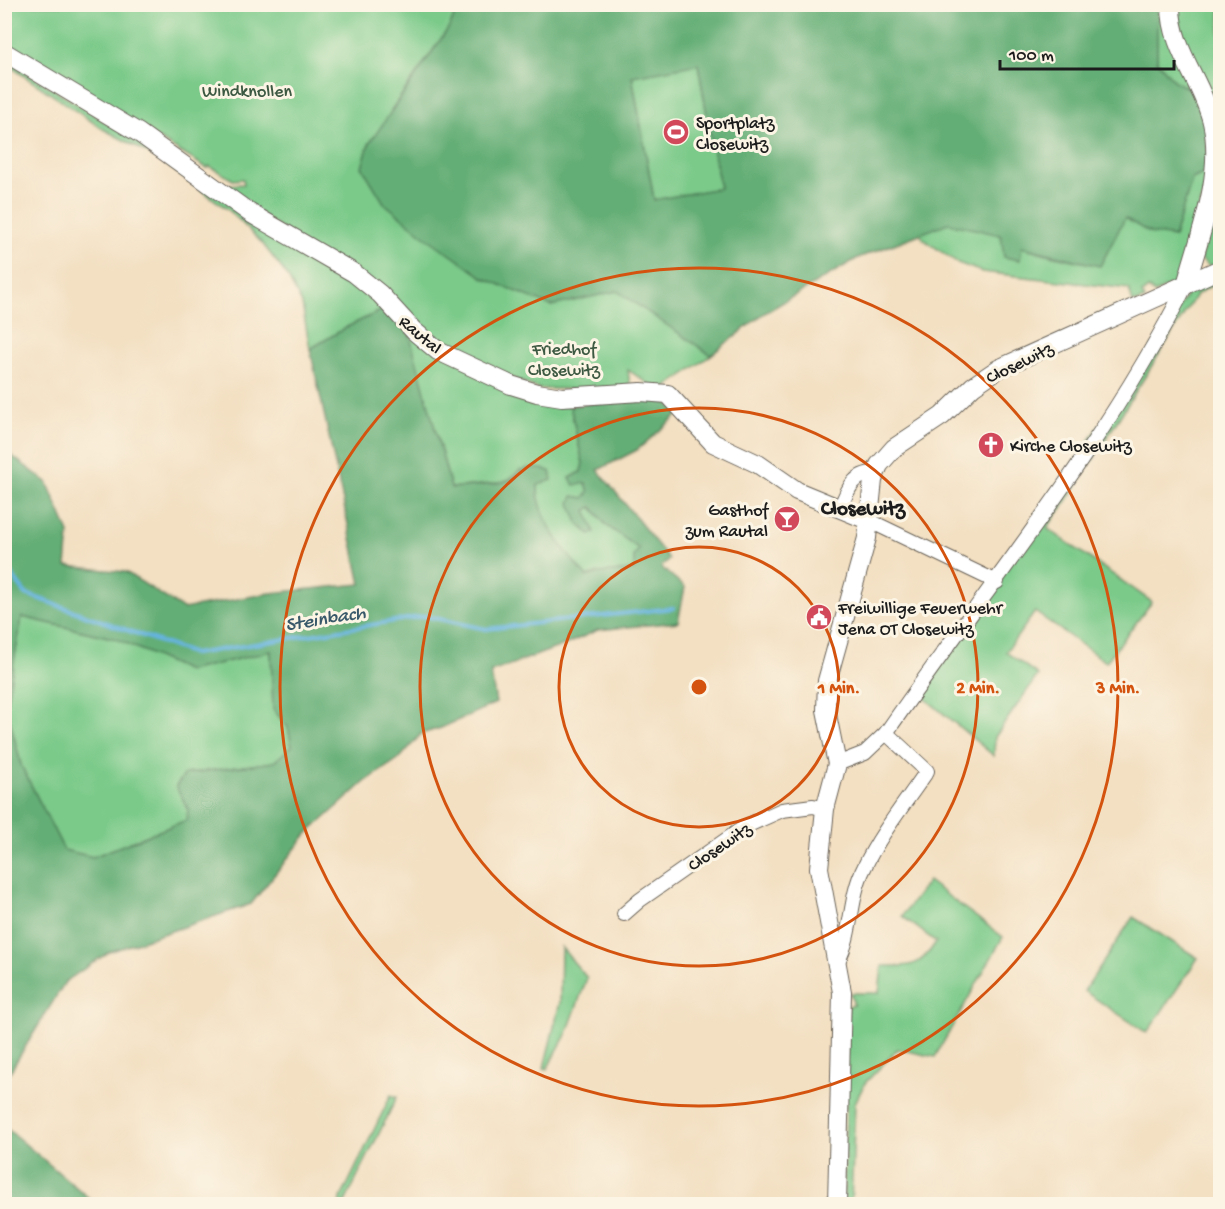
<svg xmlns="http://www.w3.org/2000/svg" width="1225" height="1209" font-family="'Gochi Hand',sans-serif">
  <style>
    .green { fill: #7bca8a; stroke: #4c7353; stroke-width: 1.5 }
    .forest { fill: #64ae76; stroke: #406549; stroke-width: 1.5; fill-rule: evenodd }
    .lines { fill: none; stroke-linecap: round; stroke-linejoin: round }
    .stream { stroke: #65b4e0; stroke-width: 4 }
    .street-casing { stroke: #676056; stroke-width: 16 }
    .secondary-casing { stroke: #676056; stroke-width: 20 }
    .street { stroke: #fff; stroke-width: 14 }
    .secondary { stroke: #fff; stroke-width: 18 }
    .ring { fill: none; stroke: #d4530e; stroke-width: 3 }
    .labels { text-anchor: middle; stroke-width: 6; stroke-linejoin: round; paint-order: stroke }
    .park-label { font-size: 18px; fill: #3d5942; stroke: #fcf5e5 }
    .poi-label { font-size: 18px; fill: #1c1c1c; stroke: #fcf5e5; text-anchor: start }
    .street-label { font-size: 18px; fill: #1c1c1c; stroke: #fcf5e5 }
    .water-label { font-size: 20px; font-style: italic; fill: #39596a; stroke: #fcf5e5 }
    .quarter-label { font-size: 21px; font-weight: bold; fill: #1c1c1c; stroke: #fcf5e5 }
    .centre { fill: #d4530e; stroke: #fcf5e5; stroke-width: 3 }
    .ring-label { font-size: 18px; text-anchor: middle; font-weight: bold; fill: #d4530e; stroke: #fcf5e5; stroke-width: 6; stroke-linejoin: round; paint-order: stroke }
  </style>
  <rect width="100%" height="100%" fill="#fcf5e5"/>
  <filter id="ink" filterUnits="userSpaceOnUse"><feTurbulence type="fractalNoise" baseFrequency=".0167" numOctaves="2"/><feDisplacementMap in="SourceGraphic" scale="12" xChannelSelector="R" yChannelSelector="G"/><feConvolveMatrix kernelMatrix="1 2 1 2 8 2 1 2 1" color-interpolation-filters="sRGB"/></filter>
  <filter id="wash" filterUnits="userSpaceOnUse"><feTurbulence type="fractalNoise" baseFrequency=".008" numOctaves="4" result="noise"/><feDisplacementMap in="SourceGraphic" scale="24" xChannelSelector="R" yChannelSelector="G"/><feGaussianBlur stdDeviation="1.35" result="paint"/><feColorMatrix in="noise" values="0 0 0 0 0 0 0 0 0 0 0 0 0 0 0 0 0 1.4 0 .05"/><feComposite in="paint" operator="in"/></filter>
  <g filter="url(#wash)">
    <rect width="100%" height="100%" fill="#f3dfc1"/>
    <!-- green -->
    <g class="green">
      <polygon points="4,5 459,5 450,26 391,110 551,306 617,291 711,355 664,389 655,388 628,370 630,385 623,389 539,389 464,359 255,210 226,185 244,184 243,179 233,180 209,166 207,168 5,47"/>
      <polygon points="1162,5 1195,92 1174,81 1157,61 1157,9"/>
      <polygon points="1175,5 1220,5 1220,146 1189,61"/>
      <polygon points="4,58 306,249 387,308 347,327 310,349 302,304 286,274 262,243 231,212 159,159 103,129 5,63"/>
      <polygon points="698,64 720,188 654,200 632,76"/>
      <polygon points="1220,150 1220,265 1211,268 1201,259"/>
      <polygon points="1209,171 1184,270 1176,283 1155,293 1148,289 1142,294 1145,299 1133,303 1129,289 982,272 958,263 923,239 920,233 948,223 1001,235 1022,247 1050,255 1100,266 1125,218 1150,233 1174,237 1192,179"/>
      <polygon points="1220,273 1220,280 1196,295 1067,501 1047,528 1152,602 1106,662 1035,612 1006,652 1038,675 995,737 994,756 920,694 1190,290"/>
      <path d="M 409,334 L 558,405 L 570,406 L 583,463 L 581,472 L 570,478 L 586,483 L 589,492 L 584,498 L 573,496 L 594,532 L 586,510 L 592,507 L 606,525 L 640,549 L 634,570 L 599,573 L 587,577 C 567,555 536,516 538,485 L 520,470 L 506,482 L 451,488 Z"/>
      <polygon points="22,617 117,639 188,671 271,651 273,709 288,727 292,746 274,762 185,774 176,786 188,809 187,820 93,857 64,851 21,765 6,705"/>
      <path d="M 928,881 L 1003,937 L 935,1057 L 898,1049 L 865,1083 L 855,1103 L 851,1204 L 844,1204 L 848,1006 L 854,1005 L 850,993 L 879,993 L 882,966 C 911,966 920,968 936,942 L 902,916 Z"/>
      <polygon points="1133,917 1198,958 1147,1033 1084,991"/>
      <polygon points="561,947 587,978 567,1033 547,1069 544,1068 560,1002"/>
      <polygon points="391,1095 397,1097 344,1204 339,1202"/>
    </g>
    <!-- forest -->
    <g class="forest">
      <path d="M 459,4 L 1162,5 L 1157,9 L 1157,61 L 1174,81 L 1195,92 L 1206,121 L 1209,171 L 1192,179 L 1174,237 L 1150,233 L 1125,218 L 1100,266 L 1022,247 L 1020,260 L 1004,257 L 1001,235 L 948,223 L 858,258 L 763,314 L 711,355 L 617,291 L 551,306 L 484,278 L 427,238 L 384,203 L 362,167 L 369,144 L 450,26 ZM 698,64 L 720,188 L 654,200 L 632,76 Z"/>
      <path d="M 387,308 L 409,333 L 451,488 C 468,486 486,486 503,482 C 526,478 512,461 550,471 L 552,480 L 538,485 C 536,516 567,555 587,577 L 599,573 L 634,570 L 634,556 L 639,549 L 606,525 L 592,507 L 586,510 L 595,532 L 590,535 L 578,523 L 570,503 L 573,496 L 584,498 L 589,492 L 586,483 L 574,485 L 570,478 L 581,472 L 583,463 L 570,406 L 603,402 L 663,399 L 680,413 L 637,450 L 598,470 L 669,559 L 661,567 L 685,587 L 678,622 L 598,630 L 567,644 L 491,672 L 496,703 L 441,728 L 421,734 L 401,757 L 365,782 L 307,834 L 251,904 L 109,952 L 65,982 L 5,1080 L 5,451 L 47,482 L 69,533 L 66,566 L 126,572 L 183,609 L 270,593 L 361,584 L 310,349 L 347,327 ZM 22,617 L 117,639 L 188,671 L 271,651 L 273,709 L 288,727 L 292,746 L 274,762 L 185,774 L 176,786 L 188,809 L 187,820 L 93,857 L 64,850 L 21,765 L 6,705 Z"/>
      <polygon points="5,1127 96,1204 5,1204"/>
    </g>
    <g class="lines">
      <!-- stream -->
      <polyline class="stream" points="4,565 26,594 194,654 425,616 486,629 673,608"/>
    </g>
  </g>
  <g filter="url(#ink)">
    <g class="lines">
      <defs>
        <g id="street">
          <path d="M 840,509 C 847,491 853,473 875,473"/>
          <polyline points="870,521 997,582"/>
          <path d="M 837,764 L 865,753 L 886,733 C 988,585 1105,446 1186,285"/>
          <polyline points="624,914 640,900 746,826 782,810 813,806 825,809"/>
          <path d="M 838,961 C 853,932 849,897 864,868 C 880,834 906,802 927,771 L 886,733"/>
        </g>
        <g id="secondary">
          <path d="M 1171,4 C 1170,48 1202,81 1212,122 C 1224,174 1200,234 1186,285"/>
          <polyline points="4,52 139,133 250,213 354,273 380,294 414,331 438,351 511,385 537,393 562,397 641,392 668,394 713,443 758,464 797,491 870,521"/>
          <polyline points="837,1204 842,992 819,868 825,809 837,764 826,710 827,681 867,538 873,480 879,465 894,448 942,416 973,386 998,369 1220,269"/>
        </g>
      </defs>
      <!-- street casing -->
      <use href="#street" class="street-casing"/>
      <!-- secondary casing -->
      <use href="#secondary" class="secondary-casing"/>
      <!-- street -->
      <use href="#street" class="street"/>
      <!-- secondary -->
      <use href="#secondary" class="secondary"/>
    </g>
  </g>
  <!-- distance rings -->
  <g class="ring">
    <circle cx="699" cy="687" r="140"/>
    <circle cx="699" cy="687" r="279"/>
    <circle cx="699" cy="687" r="419"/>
  </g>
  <!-- icons -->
  <defs>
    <symbol id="stadium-disc" viewBox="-11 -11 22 22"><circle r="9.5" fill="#d1495b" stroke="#fcf5e5"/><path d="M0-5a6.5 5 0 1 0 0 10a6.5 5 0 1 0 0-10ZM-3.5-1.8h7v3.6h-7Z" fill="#fff"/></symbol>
    <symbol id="church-disc" viewBox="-11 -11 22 22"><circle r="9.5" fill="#d1495b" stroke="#fcf5e5"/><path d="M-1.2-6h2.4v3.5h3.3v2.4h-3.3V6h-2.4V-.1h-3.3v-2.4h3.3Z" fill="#fff"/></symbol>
    <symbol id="bar-disc" viewBox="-11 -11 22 22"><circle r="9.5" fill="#d1495b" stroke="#fcf5e5"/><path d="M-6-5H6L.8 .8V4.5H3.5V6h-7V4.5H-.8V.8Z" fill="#fff"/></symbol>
    <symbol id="civic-disc" viewBox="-11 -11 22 22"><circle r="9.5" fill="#d1495b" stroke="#fcf5e5"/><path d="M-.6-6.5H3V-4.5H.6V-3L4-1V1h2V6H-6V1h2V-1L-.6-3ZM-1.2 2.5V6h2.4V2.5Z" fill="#fff"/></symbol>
  </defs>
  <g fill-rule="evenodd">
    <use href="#stadium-disc" x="661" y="117" width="30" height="30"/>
    <use href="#church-disc" x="976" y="430" width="30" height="30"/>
    <use href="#bar-disc" x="772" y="504" width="30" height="30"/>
    <use href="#civic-disc" x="804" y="602" width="30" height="30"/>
  </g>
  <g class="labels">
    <!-- park labels -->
    <g class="park-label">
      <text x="247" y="96">Windknollen</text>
      <text x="564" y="354">Friedhof<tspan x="564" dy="21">Closewitz</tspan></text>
    </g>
    <!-- poi labels -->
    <g class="poi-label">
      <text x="696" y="128">Sportplatz<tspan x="696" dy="21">Closewitz</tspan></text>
      <text x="1010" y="451">Kirche Closewitz</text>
      <text x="768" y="515" text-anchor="end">Gasthof<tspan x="768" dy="21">zum Rautal</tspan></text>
      <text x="838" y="613">Freiwillige Feuerwehr<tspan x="838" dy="21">Jena OT Closewitz</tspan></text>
    </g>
    <!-- street labels -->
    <g class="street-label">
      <text transform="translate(421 334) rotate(40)" y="6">Rautal</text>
      <text transform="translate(1019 362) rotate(-26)" y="6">Closewitz</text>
      <text transform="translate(719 846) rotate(-34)" y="6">Closewitz</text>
    </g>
    <!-- water labels -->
    <g class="water-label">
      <text transform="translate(325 617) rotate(-9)" y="7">Steinbach</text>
    </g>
    <!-- quarter labels -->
    <g class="quarter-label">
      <text x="863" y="514">Closewitz</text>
    </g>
  </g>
  <circle cx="699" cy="687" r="9" class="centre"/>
  <g class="ring-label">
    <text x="839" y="693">1 Min.</text>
    <text x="978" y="693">2 Min.</text>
    <text x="1118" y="693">3 Min.</text>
  </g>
  <!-- margin -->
  <rect width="1225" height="1209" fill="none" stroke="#fcf5e5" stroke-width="24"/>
  <!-- scale -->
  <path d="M1000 60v9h174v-9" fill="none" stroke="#1c1c1c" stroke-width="3"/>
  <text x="1009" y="60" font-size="18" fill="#1c1c1c" stroke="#fcf5e5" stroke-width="4.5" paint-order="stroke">100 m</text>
</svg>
